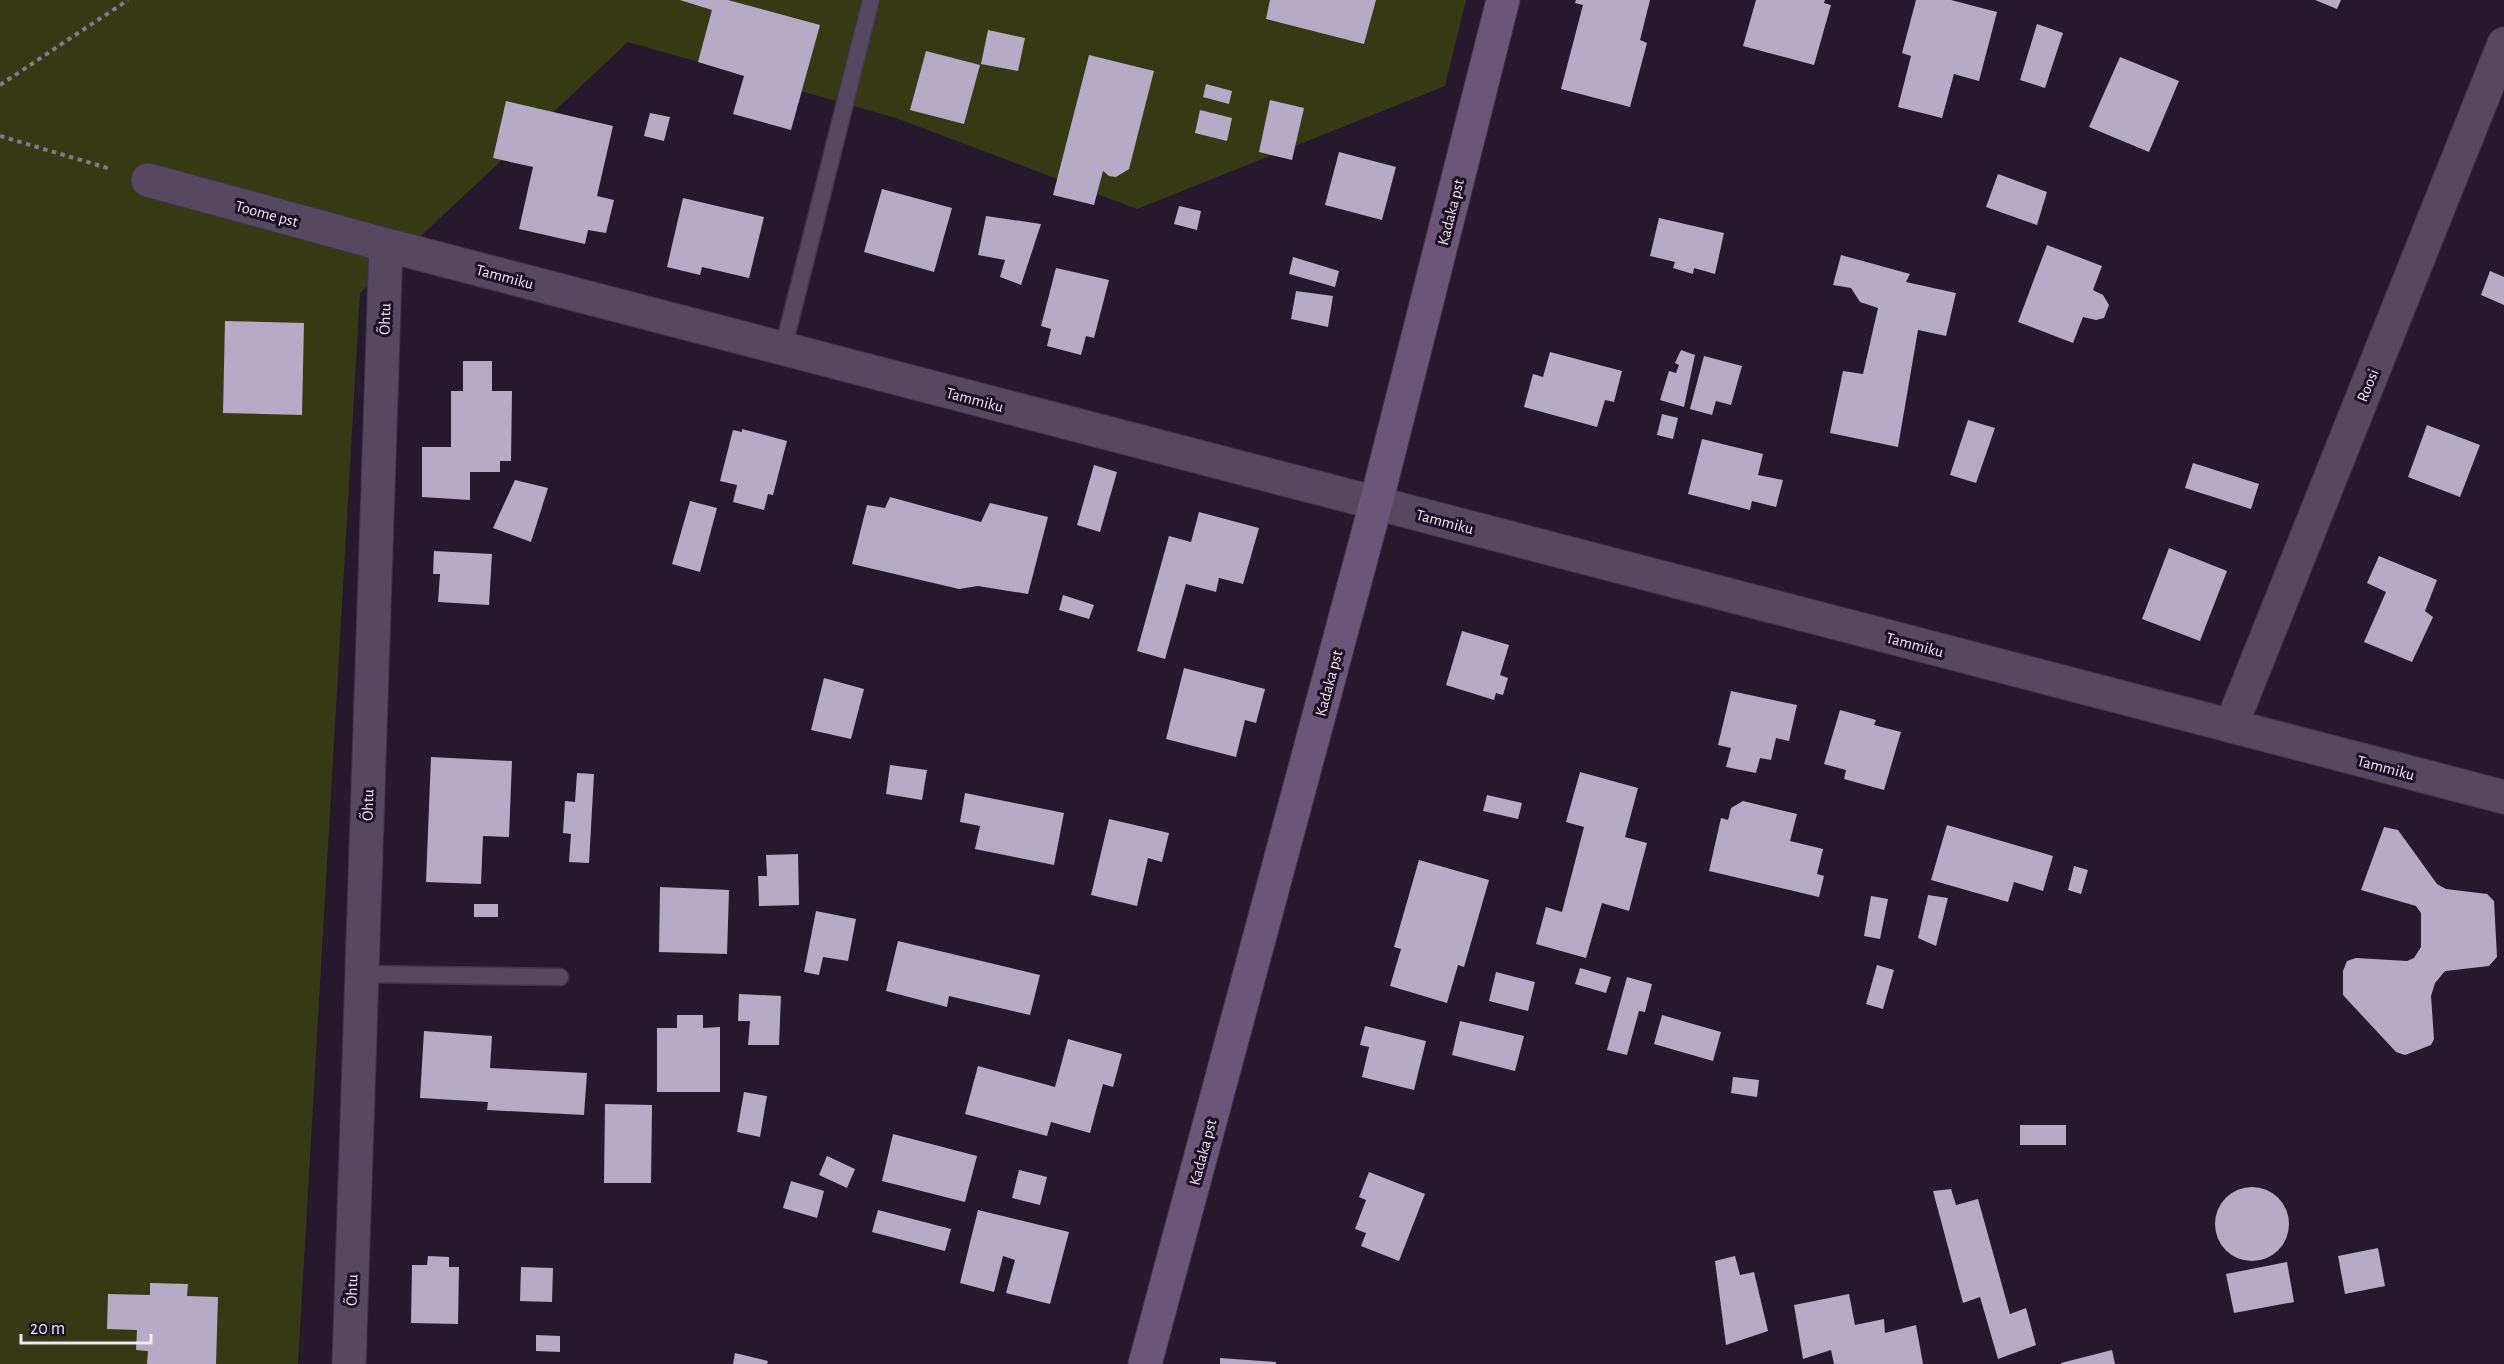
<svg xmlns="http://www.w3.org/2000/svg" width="2504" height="1364" font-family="'Alegreya Sans',sans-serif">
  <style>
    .green { fill: #363a14 }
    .building { fill: #b5abc7 }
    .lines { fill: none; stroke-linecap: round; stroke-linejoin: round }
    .lane-casing { stroke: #403647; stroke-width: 19 }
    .street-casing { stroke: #403647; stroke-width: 35 }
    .secondary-casing { stroke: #403647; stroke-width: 35 }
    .path { stroke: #83788a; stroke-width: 4; stroke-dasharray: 4.5 4.5; stroke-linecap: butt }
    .lane { stroke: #564860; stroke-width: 16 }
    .street { stroke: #564860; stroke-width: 33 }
    .secondary { stroke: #6b5579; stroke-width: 33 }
    .labels { text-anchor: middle; stroke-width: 6; stroke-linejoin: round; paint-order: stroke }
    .street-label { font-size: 16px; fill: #f0e7f5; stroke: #1d1024 }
  </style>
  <rect width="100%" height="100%" fill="#26192e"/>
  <!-- green -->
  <polygon class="green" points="0,0 1466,0 1445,86 1137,209 896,118 628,42 360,293 298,1364 0,1364"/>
  <!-- building -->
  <g class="building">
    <polygon points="680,0 728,0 820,25 791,130 733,114 744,76 698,62 712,10"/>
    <polygon points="1270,0 1376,0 1364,44 1266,19"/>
    <polygon points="1576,0 1650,0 1640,40 1647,43 1630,107 1561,89 1583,5 1575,3"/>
    <polygon points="1756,0 1825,0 1824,3 1831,5 1814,65 1743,46"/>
    <polygon points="1916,0 1951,0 1997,12 1979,81 1954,74 1942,118 1898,107 1911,56 1902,53"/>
    <polygon points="2315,0 2341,0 2337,9"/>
    <polygon points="2037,24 2063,33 2045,88 2020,80"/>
    <polygon points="988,30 1025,38 1018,71 981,64"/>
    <polygon points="926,51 980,65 964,124 910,110"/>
    <polygon points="1089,55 1154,71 1129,169 1116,177 1109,176 1103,171 1094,205 1053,195"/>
    <polygon points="2120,57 2179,81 2149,152 2089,127"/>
    <polygon points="1206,84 1232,91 1229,104 1203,97"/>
    <polygon points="1270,100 1304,108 1292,160 1259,152"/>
    <polygon points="506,101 613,126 597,196 614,200 606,233 588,230 585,244 519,229 533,167 493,158"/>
    <polygon points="1200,110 1232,118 1227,141 1195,133"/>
    <polygon points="650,113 670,117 664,141 644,136"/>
    <polygon points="1339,152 1396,167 1382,220 1325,205"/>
    <polygon points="1998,174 2047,192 2037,225 1986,207"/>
    <polygon points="882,189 952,208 934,272 864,252"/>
    <polygon points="683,198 764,217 749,278 702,267 700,275 667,267"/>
    <polygon points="1179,206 1201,211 1197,230 1174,224"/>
    <polygon points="986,216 1041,224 1021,285 1000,277 1005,260 978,255"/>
    <polygon points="1659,218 1724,233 1715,274 1694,268 1693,274 1673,268 1675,262 1650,256"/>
    <polygon points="2047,245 2102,266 2093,290 2103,295 2109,305 2104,318 2096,320 2083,317 2073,343 2018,322"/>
    <polygon points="1841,255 1910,274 1906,282 1956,293 1946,336 1918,330 1898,447 1830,433 1843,371 1863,374 1878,308 1860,302 1851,288 1833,285"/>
    <polygon points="1293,257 1339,271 1335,287 1289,274"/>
    <polygon points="1056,268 1109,280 1094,338 1086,336 1081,355 1047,346 1051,329 1041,326"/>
    <polygon points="2490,271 2504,277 2504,305 2481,295"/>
    <polygon points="1296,291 1333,296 1328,327 1291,319"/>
    <polygon points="225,321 304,323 302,415 223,413"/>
    <polygon points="1681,350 1695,355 1684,407 1660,400 1669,371 1676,373 1679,365 1675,363"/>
    <polygon points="1550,352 1622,371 1614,402 1605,400 1597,427 1524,407 1533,374 1543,377"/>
    <polygon points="1704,356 1742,366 1731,405 1716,401 1712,415 1690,409"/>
    <polygon points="463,361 492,361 492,391 512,391 511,461 500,461 500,472 470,472 470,500 422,497 422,447 451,447 451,391 463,391"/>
    <polygon points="1662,414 1678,418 1673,439 1657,435"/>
    <polygon points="1968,420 1995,428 1976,483 1950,475"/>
    <polygon points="2427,425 2480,445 2460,497 2408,477"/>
    <polygon points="742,429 787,441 773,495 768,494 764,510 733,502 737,485 720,481 733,430 742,432"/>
    <polygon points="1702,439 1763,454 1758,475 1783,480 1776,507 1752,501 1750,510 1688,494"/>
    <polygon points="2193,463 2259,484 2251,509 2185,488"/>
    <polygon points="1094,465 1117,472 1100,532 1077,525"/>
    <polygon points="515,480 548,488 531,542 493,528"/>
    <polygon points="890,497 981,522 990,503 1048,517 1028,594 978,586 959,589 852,564 867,505 885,508"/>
    <polygon points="690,501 717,508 700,572 672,564"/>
    <polygon points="1199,512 1259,528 1243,584 1219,578 1216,592 1186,584 1165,659 1137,651 1169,536 1191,542"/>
    <polygon points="2169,548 2227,571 2200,641 2142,619"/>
    <polygon points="434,551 492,554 489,605 438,602 440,574 433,574"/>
    <polygon points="2379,556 2437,580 2425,611 2433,617 2412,662 2364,642 2386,592 2367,583"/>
    <polygon points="1063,595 1094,605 1089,619 1059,610"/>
    <polygon points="1462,631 1509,645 1500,675 1508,678 1503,695 1496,693 1494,700 1446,685"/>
    <polygon points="1184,668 1265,689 1256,723 1245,720 1236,757 1166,739"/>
    <polygon points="824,678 864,689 851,739 811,730"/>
    <polygon points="1731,691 1797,705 1789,741 1776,738 1771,760 1760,758 1756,773 1726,767 1731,748 1718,745"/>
    <polygon points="1840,710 1876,720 1874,725 1901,732 1884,790 1844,779 1846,770 1824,764"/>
    <polygon points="431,757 512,761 509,837 483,836 481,884 426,882"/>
    <polygon points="890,765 927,770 922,800 886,794"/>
    <polygon points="1580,772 1638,788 1625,837 1647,843 1629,911 1602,903 1586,958 1536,944 1546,907 1562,912 1584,827 1566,822"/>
    <polygon points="577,773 594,774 589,863 569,862 571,834 563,833 565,801 575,802"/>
    <polygon points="965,793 1064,813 1054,865 975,849 980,826 960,822"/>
    <polygon points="1487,795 1522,803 1518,819 1483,811"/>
    <polygon points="1743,801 1797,814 1790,841 1823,849 1817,874 1824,876 1819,897 1709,871 1721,818 1728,820 1731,808"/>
    <polygon points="1109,819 1169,833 1162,862 1148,858 1137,906 1091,895"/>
    <polygon points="1947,825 2053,856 2043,891 2014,882 2008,902 1931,880"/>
    <polygon points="2384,827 2398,830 2437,884 2446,889 2487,894 2494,901 2497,957 2489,966 2445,971 2435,983 2431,996 2434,1039 2431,1045 2405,1055 2396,1052 2343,995 2343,971 2347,961 2356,958 2407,961 2414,958 2421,947 2421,913 2416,906 2361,890"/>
    <polygon points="798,854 799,905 759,906 758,876 767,876 766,855"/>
    <polygon points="1419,860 1489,880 1464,967 1458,965 1447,1003 1390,986 1401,949 1394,947"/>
    <polygon points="2074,866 2088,870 2081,894 2068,890"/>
    <polygon points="660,887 729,890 727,954 659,952"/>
    <polygon points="1928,895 1948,898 1936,946 1918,938"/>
    <polygon points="1871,896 1888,899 1880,939 1864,936"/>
    <rect x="474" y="904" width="24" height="13"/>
    <polygon points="816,911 856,919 848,961 823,957 819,975 804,972"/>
    <polygon points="898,941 1040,975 1030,1015 949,996 947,1007 886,991"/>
    <polygon points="1877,965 1894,970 1883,1009 1866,1004"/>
    <polygon points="1580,968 1611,977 1606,993 1575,984"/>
    <polygon points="1496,972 1535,982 1528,1011 1489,1001"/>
    <polygon points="1627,977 1652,984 1645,1012 1639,1011 1627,1055 1607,1050"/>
    <polygon points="739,994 781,996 779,1045 748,1045 750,1021 738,1021"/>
    <polygon points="677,1015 703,1015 703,1028 720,1027 720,1092 657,1092 657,1028 677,1028"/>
    <polygon points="1662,1015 1721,1032 1713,1061 1654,1044"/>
    <polygon points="1460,1021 1524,1036 1515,1071 1452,1055"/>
    <polygon points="1365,1026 1426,1041 1414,1090 1362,1077 1369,1047 1360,1045"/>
    <polygon points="424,1031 492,1036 490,1068 587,1073 584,1115 487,1110 488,1102 420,1098"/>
    <polygon points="1068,1039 1122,1054 1113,1087 1103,1084 1090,1133 1051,1122 1047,1136 965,1114 978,1066 1055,1087"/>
    <polygon points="1733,1077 1759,1080 1757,1097 1731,1093"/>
    <polygon points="744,1092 767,1096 760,1137 737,1132"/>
    <polygon points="605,1104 652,1105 651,1183 604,1183"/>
    <rect x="2020" y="1125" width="46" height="20"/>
    <polygon points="893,1134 977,1156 965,1202 882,1181"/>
    <polygon points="827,1156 855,1169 847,1188 819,1175"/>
    <polygon points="1019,1170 1047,1177 1040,1205 1012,1198"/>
    <polygon points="1369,1172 1425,1194 1399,1261 1361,1246 1366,1233 1355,1229 1366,1200 1359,1197"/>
    <polygon points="791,1181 824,1191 817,1218 783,1208"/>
    <circle cx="2252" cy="1224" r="37"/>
    <polygon points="1951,1189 1956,1205 1978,1199 2010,1314 2026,1308 2036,1345 1998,1359 1980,1297 1963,1303 1933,1191"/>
    <polygon points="878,1210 951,1229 945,1251 872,1232"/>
    <polygon points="978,1210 1069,1232 1050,1304 1006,1293 1015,1260 1003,1256 994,1292 960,1283"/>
    <polygon points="2378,1248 2385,1286 2345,1294 2338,1256"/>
    <polygon points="428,1256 449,1257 449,1267 459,1267 458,1324 411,1323 412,1265 427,1265"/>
    <polygon points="1735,1256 1740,1275 1754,1272 1768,1331 1726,1345 1715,1261"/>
    <polygon points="2287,1262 2294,1302 2234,1313 2226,1274"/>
    <polygon points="521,1267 553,1268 552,1302 520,1301"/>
    <polygon points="150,1283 188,1284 187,1296 218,1297 216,1364 147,1364 148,1351 136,1350 137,1330 107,1329 108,1294 150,1295"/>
    <polygon points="1849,1294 1855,1325 1884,1319 1885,1333 1916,1325 1923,1364 1834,1364 1831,1350 1803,1359 1794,1305"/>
    <polygon points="536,1335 560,1336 560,1352 536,1351"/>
    <polygon points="2112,1350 2115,1364 2061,1364 2061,1363"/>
    <polygon points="735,1353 768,1361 767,1364 733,1364"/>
    <polygon points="1220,1358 1276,1362 1276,1364 1220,1364"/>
  </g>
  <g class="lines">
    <defs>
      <g id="lane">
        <polyline points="783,349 871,0"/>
        <polyline points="362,974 560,977"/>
      </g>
      <g id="street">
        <polyline points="148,180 386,245 2504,797"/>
        <polyline points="2231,726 2504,44"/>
        <polyline points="349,1364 386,245"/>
      </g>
      <polyline id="secondary" points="1145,1364 1376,503 1503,0"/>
    </defs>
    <!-- lane casing -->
    <use href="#lane" class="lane-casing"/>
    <!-- street casing -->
    <use href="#street" class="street-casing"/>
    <!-- secondary casing -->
    <use href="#secondary" class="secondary-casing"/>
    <!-- path -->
    <g class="path">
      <polyline points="0,85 128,0"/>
      <polyline points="0,136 111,169"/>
    </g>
    <!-- lane -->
    <use href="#lane" class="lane"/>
    <!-- street -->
    <use href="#street" class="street"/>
    <!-- secondary -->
    <use href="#secondary" class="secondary"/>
  </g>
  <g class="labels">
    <!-- street labels -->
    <g class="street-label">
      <text transform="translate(1450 212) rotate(-76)" y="6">Kadaka pst</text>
      <text transform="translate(267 213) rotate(15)" y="6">Toome pst</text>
      <text transform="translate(505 276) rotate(15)" y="6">Tammiku</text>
      <text transform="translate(384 319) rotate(-88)" y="6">Õhtu</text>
      <text transform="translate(2367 385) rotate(-68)" y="6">Roosi</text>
      <text transform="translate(975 399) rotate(15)" y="6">Tammiku</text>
      <text transform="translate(1445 521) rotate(15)" y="6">Tammiku</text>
      <text transform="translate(1915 644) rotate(15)" y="6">Tammiku</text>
      <text transform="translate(1328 683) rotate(-75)" y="6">Kadaka pst</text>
      <text transform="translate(2386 767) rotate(15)" y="6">Tammiku</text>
      <text transform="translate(367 805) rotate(-88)" y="6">Õhtu</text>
      <text transform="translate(1202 1152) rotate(-75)" y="6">Kadaka pst</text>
      <text transform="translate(351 1290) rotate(-88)" y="6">Õhtu</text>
    </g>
  </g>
  <!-- scale -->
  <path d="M21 1334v9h130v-9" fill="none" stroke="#f0e7f5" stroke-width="3"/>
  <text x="30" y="1334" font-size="18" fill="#f0e7f5" stroke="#1d1024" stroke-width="4.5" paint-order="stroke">20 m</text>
</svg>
